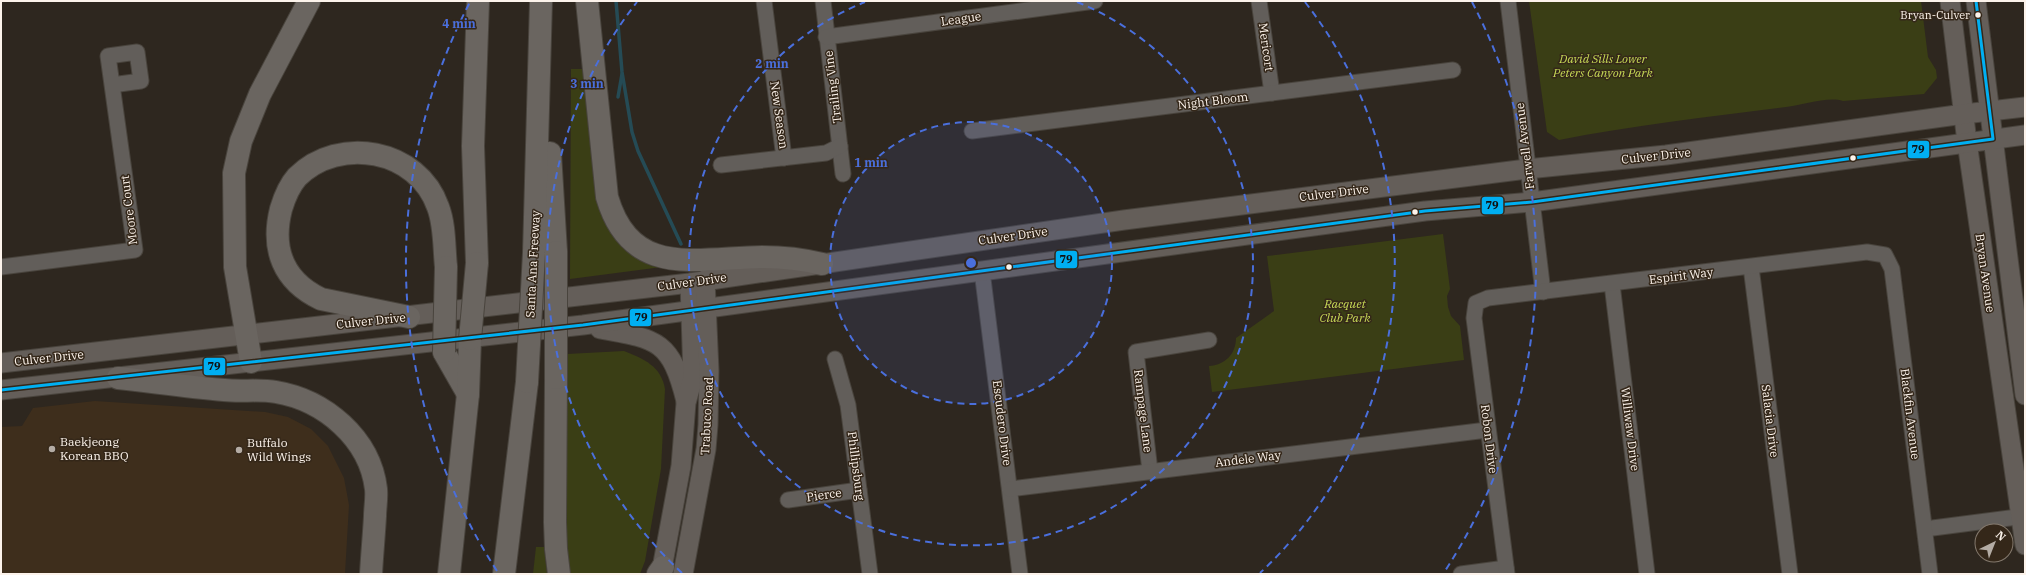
<svg xmlns="http://www.w3.org/2000/svg" width="2026" height="575" font-family="'IBM Plex Serif',serif">
  <style>
    .built { fill: #3e2e1c }
    .green { fill: #3a3e15 }
    .lines { fill: none; stroke-linecap: round; stroke-linejoin: round }
    .stream { stroke: #254b55; stroke-width: 3.5 }
    .minor-casing { stroke: #49443d; stroke-width: 17 }
    .major-casing { stroke: #49443d; stroke-width: 21 }
    .highway-casing { stroke: #49443d; stroke-width: 24 }
    .minor { stroke: #625e5a; stroke-width: 15 }
    .major { stroke: #645e59; stroke-width: 19 }
    .highway { stroke: #6a6560; stroke-width: 22 }
    .highway-bridge-casing { stroke: #49443d; stroke-width: 24; stroke-linecap: butt }
    .highway-bridge { stroke: #6a6560; stroke-width: 22 }
    .bus-1-casing { stroke: #342719; stroke-width: 6 }
    .bus-1 { stroke: #00aff2; stroke-width: 3 }
    .ring { fill: none; stroke: #4a6fdc; stroke-width: 2; stroke-dasharray: 7 5 }
    .bus-dot { fill: #fcf3eb; stroke: #342719; stroke-width: 1.5 }
    .poi-dot { fill: #b4aca4; stroke: #342719; stroke-width: 1.5 }
    .labels { text-anchor: middle; stroke-width: 3; stroke-linejoin: round; paint-order: stroke }
    .bus-label { font-size: 11px; fill: #fcf3eb; stroke: #342719; text-anchor: end }
    .street-label { font-size: 12px; fill: #fcf3eb; stroke: #342719 }
    .park-label { font-size: 12px; font-style: italic; fill: #c7da56; stroke: #342719 }
    .poi-label { font-size: 12px; fill: #fcf3eb; stroke: #342719; text-anchor: start }
    .centre { fill: #4a6fdc; stroke: #342719; stroke-width: 2 }
    .ring-label { font-size: 12px; text-anchor: middle; font-weight: bold; fill: #4a6fdc; stroke: #342719; stroke-width: 3; stroke-linejoin: round; paint-order: stroke }
    .line-badge { stroke: #342719; stroke-width: 1.5 }
    .pale-badge-label { font-size: 11px; text-anchor: middle; font-weight: bold; fill: #111 }
  </style>
  <rect width="100%" height="100%" fill="#2e271f"/>
  <!-- built -->
  <polygon class="built" points="95,401 265,412 288,417 311,429 328,446 344,478 349,505 345,574 1,574 1,427 22,426 33,408"/>
  <!-- green -->
  <g class="green">
    <path d="M 1529,1 L 1921,1 L 1928,57 L 1936,70 L 1937,78 L 1924,94 L 1843,101 C 1829,96 1802,105 1786,107 C 1710,117 1634,125 1559,140 L 1547,132 Z"/>
    <polygon points="571,69 587,69 599,189 662,267 570,279"/>
    <path d="M 1443,234 L 1450,289 L 1447,296 L 1448,307 L 1451,316 L 1460,326 L 1464,360 L 1212,392 L 1209,366 C 1225,365 1236,354 1236,338 L 1274,311 L 1267,256 Z"/>
    <path d="M 624,351 C 644,359 661,366 665,389 L 661,469 L 645,561 L 640,574 L 570,574 L 565,552 L 567,354 Z"/>
    <polygon points="536,547 544,547 547,574 533,574"/>
  </g>
  <g class="lines">
    <!-- stream -->
    <g class="stream">
      <polyline points="616,1 622,72 632,132 638,151 681,244"/>
      <polyline points="618,97 622,74"/>
    </g>
    <defs>
      <g id="minor">
        <polyline points="764,1 784,158"/>
        <polyline points="823,1 843,174"/>
        <polyline points="1259,1 1272,93"/>
        <polyline points="1508,1 1543,292"/>
        <polyline points="826,37 1095,1"/>
        <polyline points="972,131 1453,70"/>
        <polyline points="721,165 826,153 840,146"/>
        <polyline points="1,267 135,250 108,56 137,52 141,81 112,85"/>
        <polyline points="1751,267 1790,574"/>
        <polyline points="982,271 1020,574"/>
        <polyline points="1612,284 1647,574"/>
        <polyline points="835,359 848,405 870,574"/>
        <polyline points="1150,471 1136,352 1209,340"/>
        <polyline points="1010,489 1487,430"/>
        <polyline points="788,500 859,490"/>
        <polyline points="1925,529 2025,516"/>
        <polyline points="1461,574 1506,568"/>
        <polyline points="1507,574 1474,318 1476,303 1488,298 1867,252 1885,255 1892,269 1930,574"/>
      </g>
      <g id="major">
        <polyline points="1950,1 1967,142 2025,545"/>
        <polyline points="1976,1 2025,395"/>
        <path d="M 600,329 C 657,339 671,340 686,401"/>
        <polyline points="1,363 690,283 1124,220 1527,169 1666,155 1964,114 2025,107"/>
        <polyline points="1,390 583,325 1425,211 1532,202 2025,135"/>
        <polyline points="661,574 681,466 686,403 693,378 690,283"/>
        <polyline points="683,574 706,449 708,425 709,371 705,280"/>
      </g>
      <g id="highway">
        <path d="M 587,1 L 607,197 C 631,279 696,258 762,257 C 782,257 802,259 822,264"/>
        <polyline points="550,153 556,252"/>
        <polyline points="534,253 541,1"/>
        <polyline points="477,263 473,146 478,1"/>
        <path d="M 409,317 L 321,299 C 283,281 271,249 281,209 C 284,199 290,185 297,177 C 339,135 418,149 438,207 C 445,225 444,248 446,267"/>
        <polyline points="444,352 468,394"/>
        <polyline points="251,362 235,267 234,173 241,141 260,94 309,1"/>
        <path d="M 118,378 C 154,382 189,387 224,390 C 241,392 259,389 276,392 C 324,400 370,438 376,489 C 377,498 375,508 375,516 C 374,535 372,555 371,574"/>
        <polyline points="556,378 555,522 556,549 559,574"/>
        <polyline points="449,574 468,394 470,339"/>
        <polyline points="504,574 527,382"/>
        <polyline points="658,574 663,567"/>
      </g>
    </defs>
    <!-- minor casing -->
    <use href="#minor" class="minor-casing"/>
    <!-- major casing -->
    <use href="#major" class="major-casing"/>
    <!-- highway casing -->
    <use href="#highway" class="highway-casing"/>
    <!-- minor -->
    <use href="#minor" class="minor"/>
    <!-- major -->
    <use href="#major" class="major"/>
    <!-- highway -->
    <use href="#highway" class="highway"/>
    <defs>
      <g id="highway-bridge">
        <polyline points="556,252 556,378"/>
        <polyline points="470,339 477,263"/>
        <polyline points="444,352 446,267"/>
        <polyline points="527,382 534,253"/>
      </g>
    </defs>
    <!-- highway-bridge casing -->
    <use href="#highway-bridge" class="highway-bridge-casing"/>
    <!-- highway-bridge -->
    <use href="#highway-bridge" class="highway-bridge"/>
    <defs>
      <polyline id="bus-1" points="1,390 583,325 1425,211 1532,202 1993,139 1976,1"/>
    </defs>
    <!-- bus-1 casing -->
    <use href="#bus-1" class="bus-1-casing"/>
    <!-- bus-1 -->
    <use href="#bus-1" class="bus-1"/>
  </g>
  <!-- distance rings -->
  <circle cx="971" cy="263" r="141" fill="#4a6fdc" fill-opacity=".12"/>
  <g class="ring">
    <circle cx="971" cy="263" r="141"/>
    <path d="M1077 2A282 282 0 1 1 865 2"/>
    <path d="M682 573A424 424 0 0 1 637 2M1305 2A424 424 0 0 1 1260 573"/>
    <path d="M497 571A565 565 0 0 1 470 2M1472 2A565 565 0 0 1 1445 571"/>
  </g>
  <!-- markers -->
  <g class="bus-dot">
    <circle cx="1978" cy="15" r="3.5"/>
    <circle cx="1853" cy="158" r="3.5"/>
    <circle cx="1415" cy="212" r="3.5"/>
    <circle cx="1009" cy="267" r="3.5"/>
  </g>
  <g class="poi-dot">
    <circle cx="52" cy="449" r="4"/>
    <circle cx="239" cy="450" r="4"/>
  </g>
  <g class="labels">
    <!-- bus labels -->
    <g class="bus-label">
      <text x="1970" y="19">Bryan-Culver</text>
    </g>
    <!-- street labels -->
    <g class="street-label">
      <text transform="translate(961 19) rotate(-8)" y="4">League</text>
      <text transform="translate(1266 47) rotate(82)" y="4">Mericort</text>
      <text transform="translate(833 87) rotate(-97)" y="4">Trailing Vine</text>
      <text transform="translate(1213 101) rotate(-7)" y="4">Night Bloom</text>
      <text transform="translate(779 115) rotate(82)" y="4">New Season</text>
      <text transform="translate(1525 146) rotate(-97)" y="4">Farwell Avenue</text>
      <text transform="translate(1656 156) rotate(-6)" y="4">Culver Drive</text>
      <text transform="translate(1334 193) rotate(-7)" y="4">Culver Drive</text>
      <text transform="translate(129 210) rotate(-97)" y="4">Moore Court</text>
      <text transform="translate(1013 236) rotate(-8)" y="4">Culver Drive</text>
      <text transform="translate(533 264) rotate(-87)" y="4">Santa Ana Freeway</text>
      <text transform="translate(1985 273) rotate(82)" y="4">Bryan Avenue</text>
      <text transform="translate(1681 276) rotate(-7)" y="4">Espirit Way</text>
      <text transform="translate(692 282) rotate(-8)" y="4">Culver Drive</text>
      <text transform="translate(371 321) rotate(-6)" y="4">Culver Drive</text>
      <text transform="translate(49 358) rotate(-6)" y="4">Culver Drive</text>
      <text transform="translate(1143 411) rotate(83)" y="4">Rampage Lane</text>
      <text transform="translate(1910 414) rotate(83)" y="4">Blackfin Avenue</text>
      <text transform="translate(707 416) rotate(-87)" y="4">Trabuco Road</text>
      <text transform="translate(1770 421) rotate(83)" y="4">Salacia Drive</text>
      <text transform="translate(1002 423) rotate(83)" y="4">Escudero Drive</text>
      <text transform="translate(1630 429) rotate(83)" y="4">Williwaw Drive</text>
      <text transform="translate(1489 439) rotate(83)" y="4">Robon Drive</text>
      <text transform="translate(1248 459) rotate(-7)" y="4">Andele Way</text>
      <text transform="translate(856 466) rotate(83)" y="4">Phillipsburg</text>
      <text transform="translate(824 495) rotate(-8)" y="4">Pierce</text>
    </g>
    <!-- park labels -->
    <g class="park-label">
      <text x="1603" y="63">David Sills Lower<tspan x="1603" dy="14">Peters Canyon Park</tspan></text>
      <text x="1345" y="308">Racquet<tspan x="1345" dy="14">Club Park</tspan></text>
    </g>
    <!-- poi labels -->
    <g class="poi-label">
      <text x="60" y="446">Baekjeong<tspan x="60" dy="14">Korean BBQ</tspan></text>
      <text x="247" y="447">Buffalo<tspan x="247" dy="14">Wild Wings</tspan></text>
    </g>
  </g>
  <circle cx="971" cy="263" r="6" class="centre"/>
  <g class="ring-label">
    <text x="459" y="28">4 min</text>
    <text x="772" y="68">2 min</text>
    <text x="587" y="88">3 min</text>
    <text x="871" y="167">1 min</text>
  </g>
  <g class="line-badge">
    <rect x="1907" y="140" width="23" height="19" rx="4" fill="#00aff2"/>
    <rect x="1481" y="196" width="23" height="19" rx="4" fill="#00aff2"/>
    <rect x="1055" y="250" width="23" height="19" rx="4" fill="#00aff2"/>
    <rect x="629" y="308" width="23" height="19" rx="4" fill="#00aff2"/>
    <rect x="203" y="357" width="23" height="19" rx="4" fill="#00aff2"/>
  </g>
  <g class="pale-badge-label">
    <text x="1918" y="153">79</text>
    <text x="1492" y="209">79</text>
    <text x="1066" y="263">79</text>
    <text x="641" y="321">79</text>
    <text x="214" y="370">79</text>
  </g>
  <!-- border -->
  <rect width="2026" height="575" fill="none" stroke="#fcf3eb" stroke-width="4"/>
  <!-- north arrow -->
  <g transform="translate(1994 543) rotate(43)"><circle r="19" fill="#342719" stroke="#84796d"/>
  <path d="M0-3L7 15L0 10L-7 15Z" fill="#b4aca4"/>
  <text y="-6" font-size="11" font-weight="bold" text-anchor="middle" fill="#fcf3eb">N</text>
  </g>
</svg>
